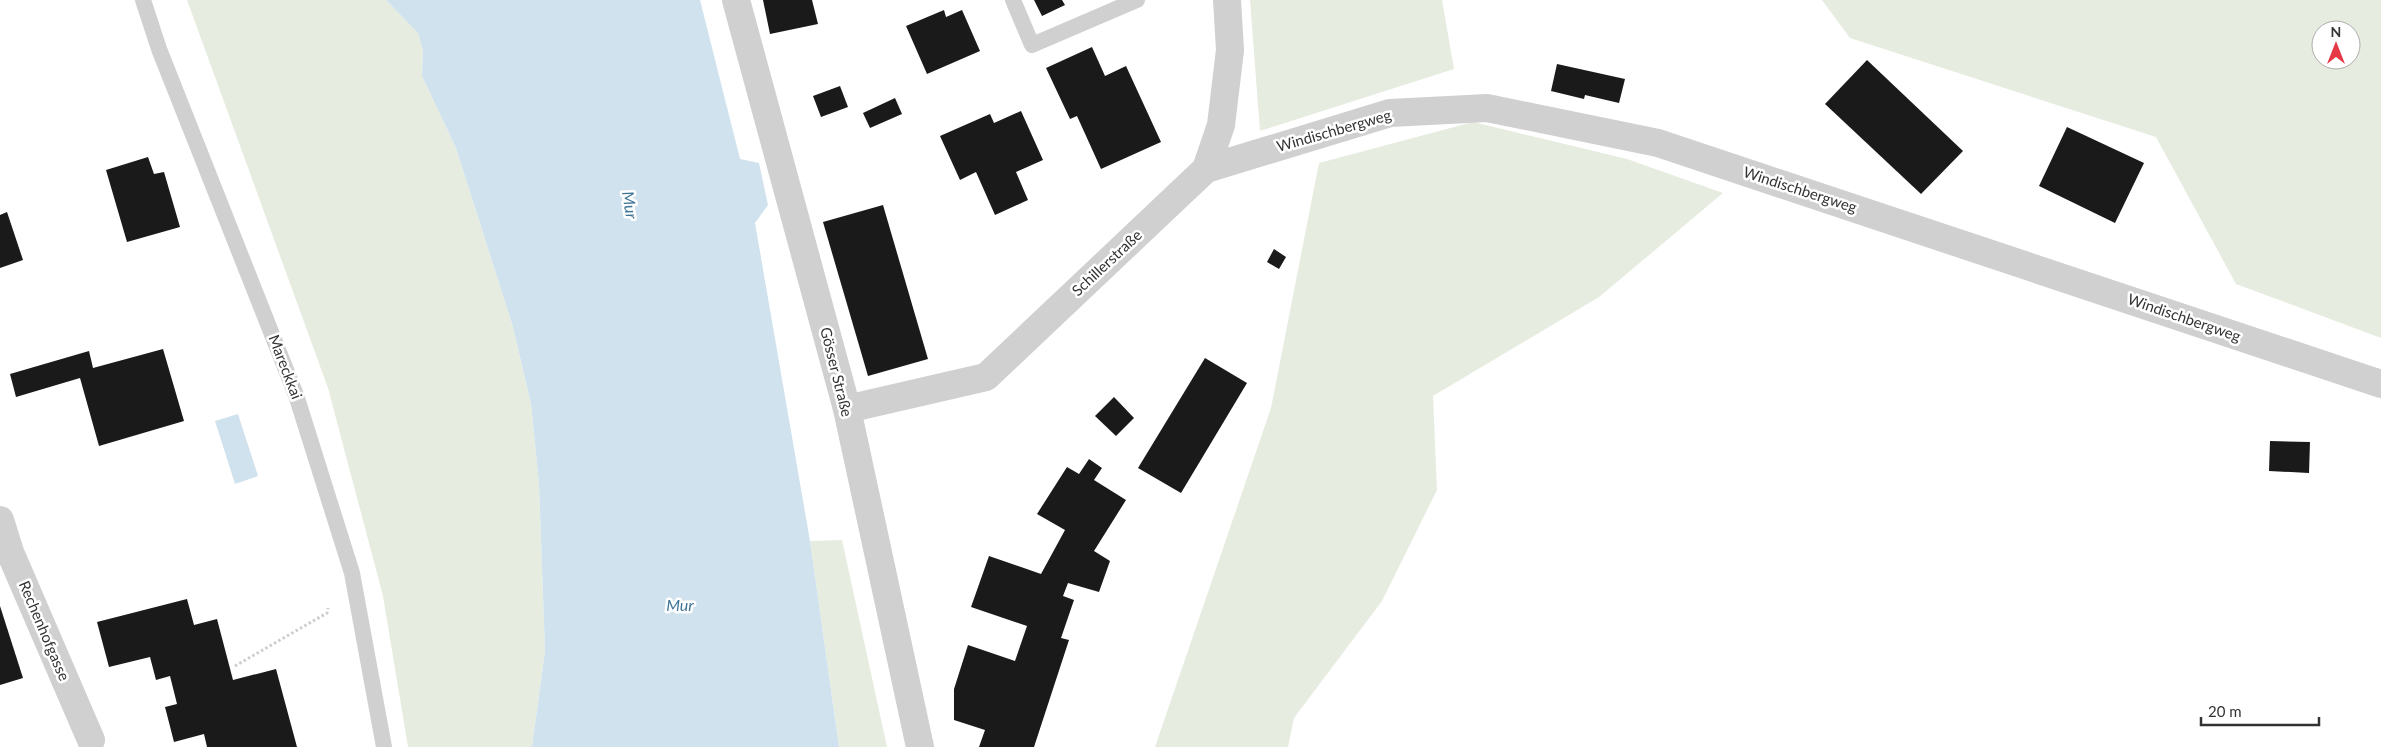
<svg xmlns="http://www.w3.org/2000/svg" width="2381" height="747" font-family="Lato,sans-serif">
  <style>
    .green { fill: #e6ecdf; fill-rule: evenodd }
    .water { fill: #cfe2ee }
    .building { fill: #1a1a1a }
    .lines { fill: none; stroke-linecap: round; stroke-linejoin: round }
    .path { stroke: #cdcdcd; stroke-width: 3; stroke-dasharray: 2.5 2.5; stroke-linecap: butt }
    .lane { stroke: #d0d0d0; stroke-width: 16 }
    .street { stroke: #d0d0d0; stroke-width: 28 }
    .labels { text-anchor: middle; stroke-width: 5; stroke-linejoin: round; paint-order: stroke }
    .street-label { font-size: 15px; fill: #333; stroke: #fff }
    .water-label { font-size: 16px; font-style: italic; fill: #3f7597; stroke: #fff }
  </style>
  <rect width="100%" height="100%" fill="#fff"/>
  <!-- green -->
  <g class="green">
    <polygon points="187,0 386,0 418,33 423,51 422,76 456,148 513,327 531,404 539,484 545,651 532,747 408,747 383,596 328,388"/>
    <polygon points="1250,0 1442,0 1454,69 1260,131"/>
    <path d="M 1822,0 L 2381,0 L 2381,338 L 2236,284 L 2156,137 L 1850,38 ZM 2321,30 L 2351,30 L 2351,60 L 2321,60 Z"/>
    <polygon points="1473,122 1627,159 1723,193 1599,297 1433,396 1437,490 1382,601 1294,718 1288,747 1155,747 1271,408 1319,163"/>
    <polygon points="842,540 887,747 839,747 810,541"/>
  </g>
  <!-- water -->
  <g class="water">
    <polygon points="386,0 700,0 740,159 759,163 768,205 755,223 810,541 839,747 532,747 545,651 539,484 531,404 513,327 456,148 422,76 423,51 418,33"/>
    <polygon points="238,414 258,476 235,484 215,421"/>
  </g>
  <!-- building -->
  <g class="building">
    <polygon points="763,0 812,0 818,24 770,34"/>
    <polygon points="1034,0 1062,0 1065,5 1042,16"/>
    <polygon points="944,10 946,17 962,10 980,51 927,74 906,26"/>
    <polygon points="1092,47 1105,76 1126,66 1161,142 1101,169 1077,116 1070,119 1046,68"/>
    <polygon points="1867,60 1963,151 1921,194 1825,104"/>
    <polygon points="1557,64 1625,79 1619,103 1585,95 1584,99 1551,91"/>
    <polygon points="840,86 848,107 821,117 813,96"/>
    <polygon points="895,98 902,114 870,128 863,113"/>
    <polygon points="1021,111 1043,160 1016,172 1028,200 995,215 976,172 960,180 940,136 990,114 994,123"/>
    <polygon points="2067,127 2144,163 2115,223 2039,186"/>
    <polygon points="148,157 154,174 164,172 180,227 127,242 106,170"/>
    <polygon points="883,205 928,359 868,376 823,222"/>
    <polygon points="7,212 23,260 0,268 0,215"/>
    <polygon points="1274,249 1286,257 1279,269 1267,262"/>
    <polygon points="163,349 184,421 99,446 80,378 16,397 10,374 89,351 93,368"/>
    <polygon points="1205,358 1247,383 1181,493 1138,468"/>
    <polygon points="1114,397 1134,418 1116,436 1095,416"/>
    <polygon points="2270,441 2310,442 2309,473 2269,471"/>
    <polygon points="1089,459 1102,468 1094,480 1126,500 1094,551 1110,561 1099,592 1068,583 1063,596 1074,600 1061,638 1069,640 1034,747 979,747 985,730 954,720 954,689 968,645 1015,661 1027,626 971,607 989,556 1041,574 1065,530 1037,514 1067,467 1079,474"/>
    <polygon points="187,599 194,625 217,619 233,680 276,669 297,747 207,747 204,734 174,742 165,707 177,704 170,676 156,680 150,657 109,667 97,622"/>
    <polygon points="0,606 23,678 0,685"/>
  </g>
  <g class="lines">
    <!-- path -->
    <polyline class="path" points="235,666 327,613 328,608"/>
    <!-- lane -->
    <g class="lane">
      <polyline points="143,0 159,49 296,395 352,573 384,747"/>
      <polyline points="1013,0 1032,45 1137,0"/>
    </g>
    <!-- street -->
    <g class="street">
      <polyline points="736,0 847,409 920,747"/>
      <polyline points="1206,169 1390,113 1487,108 1658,143 2381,384"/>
      <polyline points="847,409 986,377 1206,169 1221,125 1230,50 1227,0"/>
      <polyline points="0,520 10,552 91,740"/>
    </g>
  </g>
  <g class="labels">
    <!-- street labels -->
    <g class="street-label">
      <text transform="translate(1334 131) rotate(-16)" y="5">Windischbergweg</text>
      <text transform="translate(1800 190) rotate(18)" y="5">Windischbergweg</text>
      <text transform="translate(1107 263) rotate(-43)" y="5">Schillerstraße</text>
      <text transform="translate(2184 318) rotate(19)" y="5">Windischbergweg</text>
      <text transform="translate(285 367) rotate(69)" y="5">Mareckkai</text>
      <text transform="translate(836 372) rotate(76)" y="5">Gösser Straße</text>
      <text transform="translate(44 631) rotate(67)" y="5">Rechenhofgasse</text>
    </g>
    <!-- water labels -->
    <g class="water-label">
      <text transform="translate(630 205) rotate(81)" y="6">Mur</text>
      <text x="680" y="611">Mur</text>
    </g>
  </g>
  <!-- north arrow -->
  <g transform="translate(2336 45)"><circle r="24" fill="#ffffff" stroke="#adadad"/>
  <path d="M0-4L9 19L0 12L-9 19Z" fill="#e63946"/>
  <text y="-8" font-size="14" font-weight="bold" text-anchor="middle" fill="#333333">N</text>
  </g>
  <!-- scale -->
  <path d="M2201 717v8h118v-8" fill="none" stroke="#333333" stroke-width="2.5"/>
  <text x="2208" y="717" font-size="15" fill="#333333" stroke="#ffffff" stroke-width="4" paint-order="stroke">20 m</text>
</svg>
